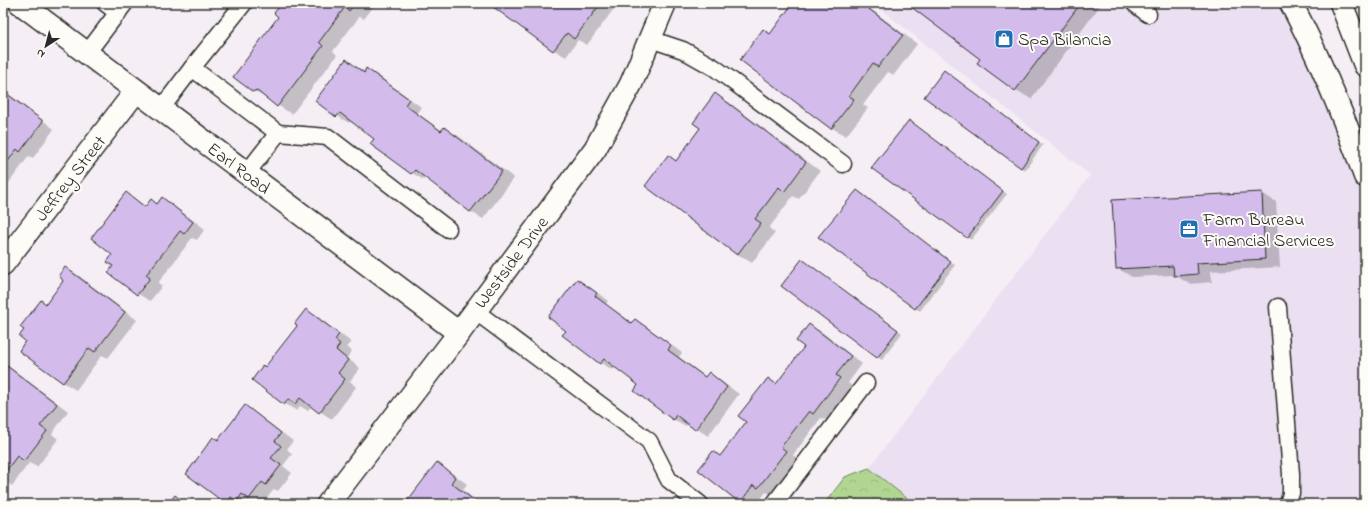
<svg xmlns="http://www.w3.org/2000/svg" width="1368" height="507" font-family="'Indie Flower',sans-serif">
  <style>
    .built { fill: #ebe0f2 }
    .forest { fill: url(#forest-crowns); stroke: #6e805e }
    .shadow { fill: #0003 }
    .building { fill: #d3bcec; stroke: #2b2b2b }
    .lines { fill: none; stroke-linecap: round; stroke-linejoin: round }
    .lane-casing { stroke: #2b2b2b; stroke-width: 19 }
    .street-casing { stroke: #2b2b2b; stroke-width: 25 }
    .secondary-casing { stroke: #2b2b2b; stroke-width: 25 }
    .lane { stroke: #fdfcf7; stroke-width: 16 }
    .street { stroke: #fdfcf7; stroke-width: 22 }
    .secondary { stroke: #fdfcf7; stroke-width: 22 }
    .labels { text-anchor: middle; stroke-width: 4; stroke-linejoin: round; paint-order: stroke }
    .poi-label { font-size: 18px; fill: #2b2b2b; stroke: #fdfcf7; text-anchor: start }
    .street-label { font-size: 18px; fill: #2b2b2b; stroke: #fdfcf7 }
  </style>
  <defs>
    <pattern id="forest-crowns" width="20" height="18" patternUnits="userSpaceOnUse"><rect width="20" height="18" fill="#b1d692"/><path d="M2 6a3 3 0 1 1 6 0M12 15a3 3 0 1 1 6 0" fill="none" stroke="#98b87e"/></pattern>
  </defs>
  <rect width="100%" height="100%" fill="#f5eff5"/>
  <filter id="ink" filterUnits="userSpaceOnUse"><feTurbulence type="fractalNoise" baseFrequency=".025" numOctaves="2"/><feDisplacementMap in="SourceGraphic" scale="8" xChannelSelector="R" yChannelSelector="G"/><feConvolveMatrix kernelMatrix="1 2 1 2 8 2 1 2 1" color-interpolation-filters="sRGB"/></filter>
  <g filter="url(#ink)">
    <!-- built -->
    <polygon class="built" points="873,3 1281,3 1302,45 1359,185 1365,213 1365,504 884,504 857,484 1090,175"/>
    <!-- forest -->
    <polygon class="forest" points="869,468 914,504 824,504 845,477"/>
    <!-- shadow -->
    <g class="shadow">
      <polygon points="283,3 376,3 364,19 360,16 333,51 337,55 292,114 254,91 234,76 280,17"/>
      <polygon points="496,3 611,3 616,6 587,45 578,40 566,57 554,50"/>
      <polygon points="794,3 863,3 917,44 894,75 888,72 863,105 868,108 846,136 832,128 763,30 771,34"/>
      <polygon points="907,3 1102,3 1031,99 1016,90 979,63 982,59"/>
      <polygon points="346,60 365,72 367,69 379,76 421,107 417,113 442,131 444,128 457,135 514,178 483,219 471,212 426,178 424,180 412,173 372,144 375,139 351,121 349,123 337,116"/>
      <polygon points="948,74 1043,145 1025,170 1021,168"/>
      <polygon points="3,91 13,97 54,129 33,158 29,156 8,184 3,181"/>
      <polygon points="716,95 730,103 820,171 799,199 793,196 769,228 775,233 752,263 737,254 668,156 676,161 701,128"/>
      <polygon points="913,124 1007,194 971,240 967,237"/>
      <polygon points="861,193 955,265 920,311 915,308"/>
      <polygon points="1262,193 1276,202 1280,267 1211,271 1212,282 1190,284 1174,275 1132,277 1117,268"/>
      <polygon points="126,194 146,207 151,200 158,204 162,199 174,206 205,229 197,240 192,238 158,283 162,286 150,301 138,294 114,266 113,254"/>
      <polygon points="807,263 902,333 882,360 877,357"/>
      <polygon points="66,268 78,275 137,320 108,358 102,355 76,390 64,383 20,350 46,305 64,281"/>
      <polygon points="577,280 590,287 608,301 606,304 633,323 635,320 647,327 682,353 679,357 706,377 709,374 721,381 739,394 708,436 688,423 686,426 673,419 640,385 616,367 613,370 601,363 567,330"/>
      <polygon points="306,310 318,317 351,342 346,347 352,351 347,358 360,368 350,381 356,387 332,419 311,406 308,411 300,406 297,411 285,404 253,380 266,368 298,326"/>
      <polygon points="809,325 822,332 862,364 848,383 852,386 826,420 821,418 793,455 798,459 770,494 766,492 757,504 745,504 699,470 713,452 721,457 748,422 768,379 777,384 806,347"/>
      <polygon points="3,363 11,368 68,411 52,434 58,439 37,467 29,463 12,486 3,480"/>
      <polygon points="245,407 257,414 293,441 287,449 292,454 283,466 292,473 278,491 274,489 263,504 259,504 254,501 252,504 226,503 219,441"/>
      <polygon points="437,464 449,471 467,484 463,490 480,504 406,504"/>
    </g>
    <!-- building -->
    <g class="building">
      <polygon points="282,3 355,3 349,11 345,7 319,42 323,46 277,107 256,90 253,92 233,77 278,17 274,13"/>
      <polygon points="494,3 601,3 574,39 567,33 553,51 492,6"/>
      <polygon points="793,3 861,3 903,35 878,67 873,63 849,96 854,99 831,129 740,60 763,29 770,34"/>
      <polygon points="906,3 1081,3 1015,91 977,63 980,59"/>
      <polygon points="346,59 364,73 366,68 409,99 405,105 441,131 444,127 502,171 470,212 415,170 411,174 370,144 374,139 340,113 336,117 315,101"/>
      <polygon points="944,70 1039,142 1021,168 924,97"/>
      <polygon points="3,91 43,121 20,152 17,149 3,168"/>
      <polygon points="715,93 806,162 784,192 779,187 755,219 761,223 737,255 645,186 668,155 676,161 700,128 693,123"/>
      <polygon points="909,120 1003,191 967,238 871,168"/>
      <polygon points="857,190 951,262 915,309 818,237"/>
      <polygon points="126,192 145,207 151,199 157,204 162,197 193,222 184,234 180,231 146,275 150,278 137,295 108,273 113,266 107,262 112,255 91,238"/>
      <polygon points="1262,192 1265,259 1197,263 1198,274 1174,276 1173,266 1116,269 1112,200"/>
      <polygon points="802,259 898,330 877,358 781,286"/>
      <polygon points="65,267 125,312 95,352 89,348 63,383 19,351 25,341 19,336 24,330 20,327 41,300 46,304 63,281 59,275"/>
      <polygon points="577,279 597,293 595,296 631,323 635,319 671,345 668,350 705,377 709,372 727,387 695,430 676,415 673,420 634,391 638,385 604,359 600,364 562,335 566,331 548,317"/>
      <polygon points="306,309 339,334 335,340 340,344 336,350 348,360 338,373 345,379 319,413 300,398 295,404 288,399 284,405 252,380 263,365 265,367 297,326 295,323"/>
      <polygon points="809,324 851,356 836,375 840,378 813,414 809,411 781,447 786,451 758,488 753,485 740,503 698,470 713,451 720,456 746,422 738,416 768,378 776,384 804,347 796,341"/>
      <polygon points="3,363 57,404 40,426 47,431 24,461 17,456 3,475"/>
      <polygon points="245,405 281,433 275,441 281,446 271,458 281,465 266,485 262,482 249,499 242,494 237,501 231,497 226,504 186,474 213,437 218,440"/>
      <polygon points="437,462 455,477 451,483 479,504 405,504"/>
      <polygon points="175,495 186,504 168,504"/>
    </g>
    <g class="lines">
      <defs>
        <g id="lane">
          <polyline points="105,3 118,13"/>
          <polyline points="1134,3 1148,14"/>
          <polyline points="650,39 683,50 715,68 843,164"/>
          <polyline points="87,53 125,3"/>
          <polyline points="192,68 278,133 328,137 448,229"/>
          <polyline points="161,109 192,68 244,3"/>
          <polyline points="246,174 278,133"/>
          <polyline points="1278,307 1291,474 1291,493 1288,504"/>
          <polyline points="475,311 649,441 669,480 700,504"/>
          <polyline points="774,504 866,383"/>
        </g>
        <g id="street">
          <polyline points="20,3 459,333"/>
          <polyline points="3,264 136,91"/>
          <polyline points="328,504 459,333 595,149 631,84 665,3"/>
        </g>
        <g id="secondary">
          <path d="M 1291,3 C 1320,59 1344,117 1365,176"/>
          <polyline points="1341,3 1365,65"/>
        </g>
      </defs>
      <!-- lane casing -->
      <use href="#lane" class="lane-casing"/>
      <!-- street casing -->
      <use href="#street" class="street-casing"/>
      <!-- secondary casing -->
      <use href="#secondary" class="secondary-casing"/>
      <!-- lane -->
      <use href="#lane" class="lane"/>
      <!-- street -->
      <use href="#street" class="street"/>
      <!-- secondary -->
      <use href="#secondary" class="secondary"/>
    </g>
  </g>
  <!-- icons -->
  <defs>
    <symbol id="shop-square" viewBox="-11 -11 22 22"><rect x="-9" y="-9" width="18" height="18" rx="4" fill="#1f6fb2" stroke="#fdfcf7"/><path d="M-5-2.5h2.3a2.7 3.5 0 0 1 5.4 0H5L5.5 6h-11ZM-1.5-2.5h3a1.5 2.3 0 0 0-3 0Z" fill="#fff"/></symbol>
    <symbol id="office-square" viewBox="-11 -11 22 22"><rect x="-9" y="-9" width="18" height="18" rx="4" fill="#1f6fb2" stroke="#fdfcf7"/><path d="M-6-3h4V-5.5h4V-3h4V5H-6ZM-1-4.5V-3h2v-1.5ZM-6 0V1H6V0Z" fill="#fff"/></symbol>
  </defs>
  <g fill-rule="evenodd">
    <use href="#shop-square" x="993" y="28" width="22" height="22"/>
    <use href="#office-square" x="1178" y="218" width="22" height="22"/>
  </g>
  <g class="labels">
    <!-- poi labels -->
    <g class="poi-label">
      <text x="1018" y="45">Spa Bilancia</text>
      <text x="1203" y="225">Farm Bureau<tspan x="1203" dy="21">Financial Services</tspan></text>
    </g>
    <!-- street labels -->
    <g class="street-label">
      <text transform="translate(239 168) rotate(37)" y="6">Earl Road</text>
      <text transform="translate(70 178) rotate(-52)" y="6">Jeffrey Street</text>
      <text transform="translate(511 262) rotate(-53)" y="6">Westside Drive</text>
    </g>
  </g>
  <!-- margin -->
  <rect width="1368" height="507" fill="none" stroke="#fdfcf7" stroke-width="16"/>
  <rect x="8" y="8" width="1352" height="491" fill="none" stroke="#2b2b2b" stroke-width="1.5" filter="url(#ink)"/>
  <!-- north arrow -->
  <g transform="translate(46 46) rotate(216)" stroke="#fdfcf7" stroke-width="3" paint-order="stroke">
  <path d="M0-3L7 15L0 10L-7 15Z" fill="#2b2b2b"/>
  <text y="-6" font-size="11" font-weight="bold" text-anchor="middle" fill="#2b2b2b">N</text>
  </g>
</svg>
